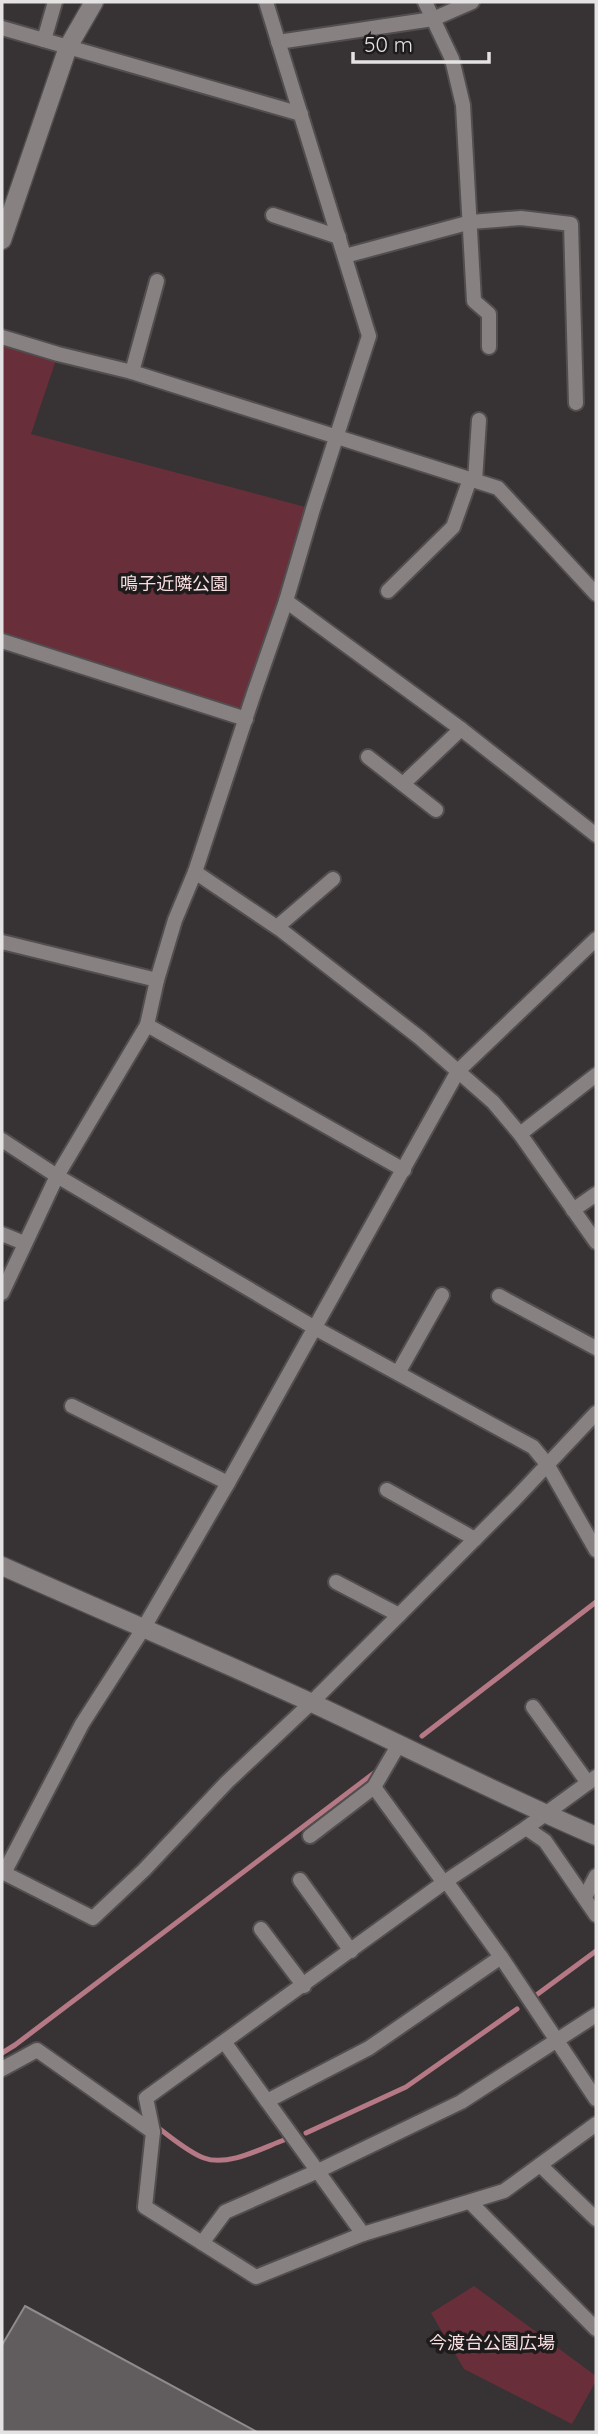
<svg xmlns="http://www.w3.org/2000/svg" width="598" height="2434" font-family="Quicksand,'Noto Sans JP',sans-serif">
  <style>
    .green { fill: #682f3a }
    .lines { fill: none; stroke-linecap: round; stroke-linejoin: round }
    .stream { stroke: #b57885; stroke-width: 5 }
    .building { fill: #615c5d; stroke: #908b8b; stroke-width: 2 }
    .minor-casing { stroke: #524e4f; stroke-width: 18 }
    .tertiary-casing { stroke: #524e4f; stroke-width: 21 }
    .minor { stroke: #878182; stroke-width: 14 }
    .tertiary { stroke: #878182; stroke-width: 18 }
    .labels { text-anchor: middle; stroke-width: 7; stroke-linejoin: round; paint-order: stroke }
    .park-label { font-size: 18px; fill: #f7dde0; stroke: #1d1b1b }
  </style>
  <rect width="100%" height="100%" fill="#373233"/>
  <!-- green -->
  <g class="green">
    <polygon points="2,337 58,354 31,434 313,509 246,719 2,641"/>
    <polygon points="474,2286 596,2376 596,2381 572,2424 464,2369 431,2313"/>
  </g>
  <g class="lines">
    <!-- stream -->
    <g class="stream">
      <polyline points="422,1736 596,1602"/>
      <polyline points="535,1996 596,1951"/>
      <polyline points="2,2053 15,2045 378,1770"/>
      <path d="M 157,2127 C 171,2137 188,2152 204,2158 C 228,2167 262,2148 284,2140"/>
      <polyline points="306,2133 406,2087 517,2009"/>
    </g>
  </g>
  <!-- building -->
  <polygon class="building" points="25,2306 257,2432 2,2432 2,2345"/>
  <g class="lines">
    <defs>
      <g id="minor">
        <polyline points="425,2 452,59 463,105 474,301 489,314 489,347"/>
        <polyline points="2,28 301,114"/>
        <polyline points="44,40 55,2"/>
        <polyline points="278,42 433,19 472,2"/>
        <polyline points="273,215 339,237"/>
        <polyline points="345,256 471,222 521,218 571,224 576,403"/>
        <polyline points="2,337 58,354 132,372 498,488 596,594"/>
        <polyline points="132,372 157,281"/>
        <polyline points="475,481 479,420"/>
        <polyline points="388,591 453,527 470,479"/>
        <polyline points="286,601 461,729 596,835"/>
        <polyline points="2,641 246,719"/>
        <polyline points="368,757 436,810"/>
        <polyline points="403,784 461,729"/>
        <polyline points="195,872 281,930 420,1038 493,1102 520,1134 596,1242"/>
        <polyline points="277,927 333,879"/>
        <polyline points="2,942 157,980"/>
        <polyline points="147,1025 404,1170"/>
        <polyline points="520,1134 596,1075"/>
        <polyline points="2,1140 57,1176 315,1328 533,1447 547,1464 596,1550"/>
        <polyline points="573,1210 596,1194"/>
        <polyline points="2,1234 24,1243"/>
        <polyline points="2,1293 57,1176 147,1025 157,980 175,920 195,872 254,693 286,601 313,509 369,336 266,2"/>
        <polyline points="499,1296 596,1348"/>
        <polyline points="398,1373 442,1295"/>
        <polyline points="72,1406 228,1483"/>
        <polyline points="387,1490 475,1539"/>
        <polyline points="336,1582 399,1615"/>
        <polyline points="533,1707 588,1783"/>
        <polyline points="596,1777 526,1828 446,1881 146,2098 153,2132 145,2207 256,2277 363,2234 504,2191 596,2124"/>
        <polyline points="374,1787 444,1883"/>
        <polyline points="526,1828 545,1841 596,1915"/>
        <polyline points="310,1836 374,1787 399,1744"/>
        <polyline points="2,1872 93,1918 144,1870 227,1782 311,1703 515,1499 596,1413"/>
        <polyline points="4,1873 82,1724 143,1629 228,1483 458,1071 596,939"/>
        <polyline points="300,1880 351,1951"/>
        <polyline points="446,1881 501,1957 596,2099"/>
        <polyline points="585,1897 596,1876"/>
        <polyline points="261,1929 304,1986"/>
        <polyline points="225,2043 363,2234"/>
        <polyline points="2,2069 37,2050 153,2132"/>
        <polyline points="267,2101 369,2048 501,1957"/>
        <polyline points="540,2165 596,2219"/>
        <polyline points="470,2202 596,2329"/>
        <polyline points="202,2243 225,2212 318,2171 461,2102 596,2015"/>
      </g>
      <g id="tertiary">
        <polyline points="2,240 68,47 94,2"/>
        <path d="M 2,1566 C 105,1612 209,1656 312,1703 C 407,1747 500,1795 596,1836"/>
      </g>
    </defs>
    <!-- minor casing -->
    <use href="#minor" class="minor-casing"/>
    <!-- tertiary casing -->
    <use href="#tertiary" class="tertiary-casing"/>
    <!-- minor -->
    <use href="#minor" class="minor"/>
    <!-- tertiary -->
    <use href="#tertiary" class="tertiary"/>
  </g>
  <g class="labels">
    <!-- park labels -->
    <g class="park-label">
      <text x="174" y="590">鳴子近隣公園</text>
      <text x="492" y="2349">今渡台公園広場</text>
    </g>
  </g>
  <!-- border -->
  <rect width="598" height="2434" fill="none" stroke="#e5e2e3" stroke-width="7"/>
  <!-- scale -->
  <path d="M353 52v10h136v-10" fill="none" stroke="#e5e2e3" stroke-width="3.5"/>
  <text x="364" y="52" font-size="21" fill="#e5e2e3" stroke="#1d1b1b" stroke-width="5" paint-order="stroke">50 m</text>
</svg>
